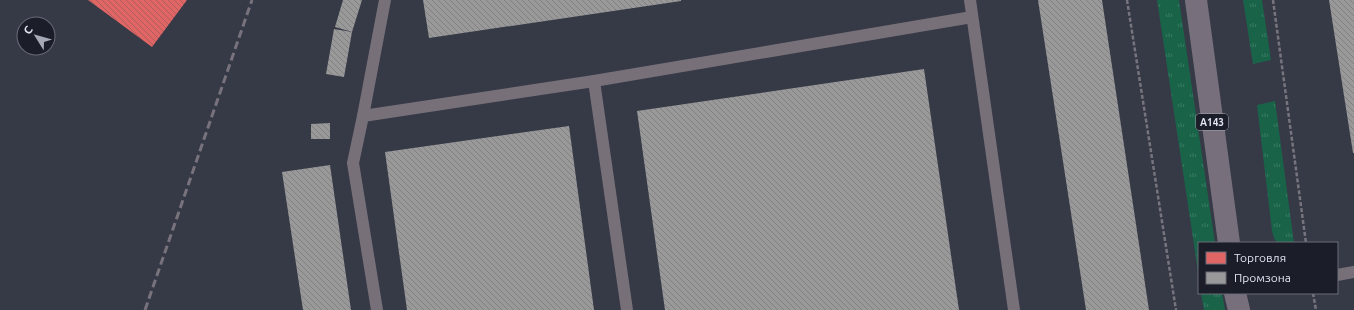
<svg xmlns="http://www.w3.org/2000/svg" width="1354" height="310" font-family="Ubuntu,sans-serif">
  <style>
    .grass { fill: url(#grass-tufts) }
    .shops { fill: url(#shops-back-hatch) }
    .industry { fill: url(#industry-back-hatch) }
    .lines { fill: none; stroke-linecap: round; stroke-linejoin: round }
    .path { stroke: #77747d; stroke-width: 2.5; stroke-dasharray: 4 2; stroke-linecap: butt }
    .lane { stroke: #777079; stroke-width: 12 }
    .primary { stroke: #77707c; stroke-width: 22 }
    .rail { stroke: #77727c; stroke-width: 3; stroke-dasharray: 8 4; stroke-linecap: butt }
    .labels { text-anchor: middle; stroke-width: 4; stroke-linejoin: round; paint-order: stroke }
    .shield { fill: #1b1d28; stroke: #a6a9b6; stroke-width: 1 }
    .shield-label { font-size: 10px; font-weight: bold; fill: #e1e5f3 }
  </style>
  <defs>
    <pattern id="grass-tufts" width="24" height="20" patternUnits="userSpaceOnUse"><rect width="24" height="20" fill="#196449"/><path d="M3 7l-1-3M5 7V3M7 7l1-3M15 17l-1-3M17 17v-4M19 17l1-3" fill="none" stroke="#3a7a64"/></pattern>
    <pattern id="shops-back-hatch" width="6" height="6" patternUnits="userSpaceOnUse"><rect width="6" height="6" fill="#e06666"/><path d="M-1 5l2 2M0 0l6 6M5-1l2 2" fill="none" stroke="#b15c5d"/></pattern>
    <pattern id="industry-back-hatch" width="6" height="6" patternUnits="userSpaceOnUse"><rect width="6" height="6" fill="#999"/><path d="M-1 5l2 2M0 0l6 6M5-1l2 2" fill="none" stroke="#808081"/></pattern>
  </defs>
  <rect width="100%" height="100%" fill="#363946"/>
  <!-- grass -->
  <g class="grass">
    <polygon points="1157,0 1179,0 1215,243 1199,243 1199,278"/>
    <polygon points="1243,0 1262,0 1271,60 1253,64"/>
    <polygon points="1275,101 1294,243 1277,243 1274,238 1272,231 1257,105"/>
    <polygon points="1201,293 1222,293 1225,310 1204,310"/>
  </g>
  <!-- shops -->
  <polygon class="shops" points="88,0 187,0 152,47"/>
  <!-- industry -->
  <g class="industry">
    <polygon points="343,0 362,0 352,32 335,27"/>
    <polygon points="423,0 681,0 681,1 429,38"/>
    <polygon points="1038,0 1102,0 1149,310 1086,310"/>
    <polygon points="1329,0 1354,0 1354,153 1353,153"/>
    <polygon points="334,29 352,32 344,77 326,74"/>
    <polygon points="924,69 959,310 665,310 637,111"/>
    <polygon points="330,123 330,139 311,139 311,124"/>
    <polygon points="569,126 594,310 407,310 385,152"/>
    <polygon points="330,165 351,310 303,310 282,172"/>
  </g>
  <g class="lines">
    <!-- path -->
    <g class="path">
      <polyline points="1127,0 1176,310"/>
      <polyline points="1273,0 1306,243"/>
      <polyline points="1313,293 1316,310"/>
    </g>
    <!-- lane -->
    <g class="lane">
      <polyline points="970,0 1014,310"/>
      <polyline points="594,81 627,310"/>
      <polyline points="363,116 385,0"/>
      <polyline points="1337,275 1354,272"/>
      <polyline points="377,310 353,163 363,116 594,81 972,17"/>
    </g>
    <!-- primary -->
    <g class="primary">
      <polyline points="1196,0 1229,243"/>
      <polyline points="1235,293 1239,310"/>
    </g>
    <!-- rail -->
    <polyline class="rail" points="145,310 252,0"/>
  </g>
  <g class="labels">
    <!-- shield labels -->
    <rect class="shield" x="1196" y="114" width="32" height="16" rx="3"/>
    <g class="shield-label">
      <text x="1212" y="126">А143</text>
    </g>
  </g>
  <!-- legend -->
  <rect x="1198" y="242" width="140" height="52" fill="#1b1d28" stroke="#6a6d79"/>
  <rect x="1206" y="252" width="20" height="12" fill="#e06666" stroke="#6a6d79"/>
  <text x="1234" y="262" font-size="12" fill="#e1e5f3">Торговля</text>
  <rect x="1206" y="272" width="20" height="12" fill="#999999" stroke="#6a6d79"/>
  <text x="1234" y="282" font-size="12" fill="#e1e5f3">Промзона</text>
  <!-- north arrow -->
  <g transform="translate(36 36) rotate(307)"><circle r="19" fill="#1b1d28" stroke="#6a6d79"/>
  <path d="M0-3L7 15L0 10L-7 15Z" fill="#a5a9b6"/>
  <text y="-6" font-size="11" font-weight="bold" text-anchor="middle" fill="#e1e5f3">С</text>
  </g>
</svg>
